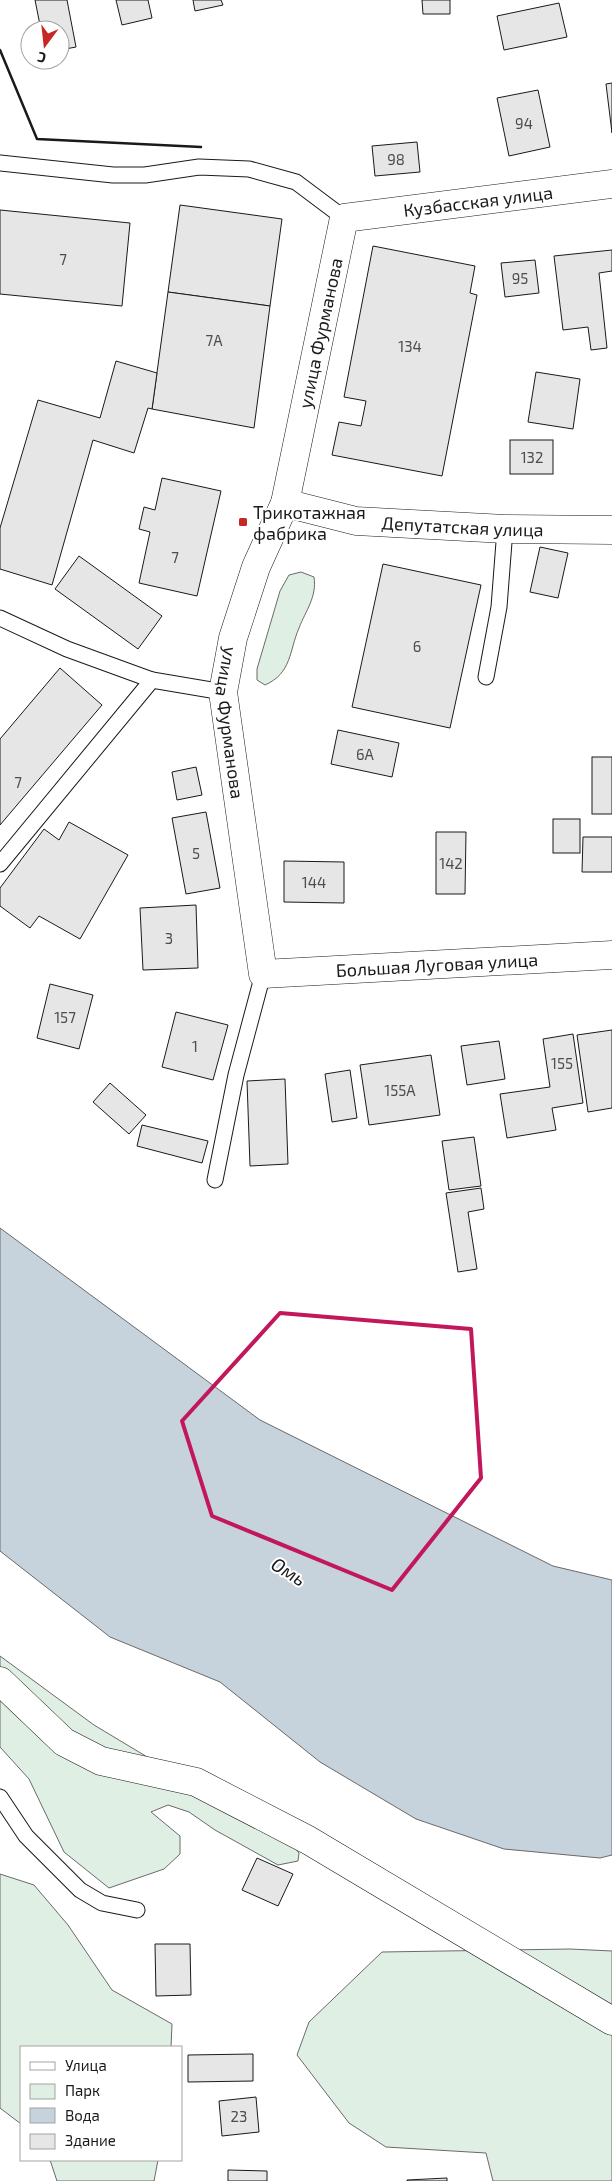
<svg xmlns="http://www.w3.org/2000/svg" width="612" height="2181" font-family="'Exo 2',sans-serif">
<style>
.green{fill:#e0efe3;stroke:#6a6a6a}
.water{fill:#c6d2dc;stroke:#6a6a6a}
.building{fill:#e6e6e6;stroke:#1a1a1a}
.lines{fill:none;stroke-linecap:round;stroke-linejoin:round}
.lane-casing{stroke:#1a1a1a;stroke-width:17}
.street-casing{stroke:#1a1a1a;stroke-width:29}
.secondary-casing{stroke:#1a1a1a;stroke-width:29}
.lane{stroke:#fff;stroke-width:15}
.street{stroke:#fff;stroke-width:28}
.secondary{stroke:#fff;stroke-width:28}
.wall{stroke:#1a1a1a;stroke-width:2.5}
.marked{fill:none;stroke:#c2185b;stroke-width:4;stroke-linejoin:round}
.poi-dot{fill:#c62828;stroke:#fff;stroke-width:2}
.labels{text-anchor:middle;dominant-baseline:central;stroke-width:4;stroke-linejoin:round;paint-order:stroke}
.number-label{font-size:15px;fill:#4d4d4d}
.street-label{font-size:18px;fill:#1a1a1a;stroke:#fff}
.poi-label{font-size:18px;fill:#1a1a1a;stroke:#fff;text-anchor:start}
.water-label{font-size:19px;font-style:italic;fill:#1a1a1a;stroke:#fff}
</style>
<rect width="100%" height="100%" fill="#fff"/>
<g class="green">
<path d="M301 572 314 577C317 597 306 610 299 628 289 651 292 673 265 685L257 680V669L280 591 289 575Z"/>
<polygon points="0,1656 94,1725 292,1844 299,1853 298,1861 278,1865 215,1830 189,1812 168,1805 151,1812 180,1836 180,1854 164,1869 109,1888 64,1852 29,1779 0,1747"/>
<polygon points="0,1874 34,1885 68,1925 112,1990 172,2024 171,2047 21,2047 21,2124 0,2108"/>
<polygon points="570,1949 612,1951 612,2181 493,2181 486,2153 386,2147 349,2123 297,2055 309,2022 382,1952"/>
<polygon points="50,2160 158,2160 154,2181 57,2181"/>
</g>
<polygon class="water" points="0,1228 260,1420 553,1566 612,1580 612,1855 600,1858 504,1849 416,1819 320,1762 220,1682 110,1637 0,1551"/>
<g class="building">
<polygon points="35,0 67,0 76,47 60,50 60,30 41,30"/>
<polygon points="116,0 148,0 152,18 122,25"/>
<polygon points="193,0 221,0 223,5 195,11"/>
<polygon points="422,0 450,0 450,14 423,14"/>
<polygon points="559,3 567,37 504,50 497,16"/>
<polygon points="612,83 612,133 606,84"/>
<polygon points="538,90 550,147 509,156 497,98"/>
<polygon points="417,142 420,172 375,176 372,146"/>
<polygon points="180,205 282,219 270,306 168,292"/>
<polygon points="0,210 130,223 122,306 0,294"/>
<polygon points="373,246 475,266 470,293 477,295 442,476 332,455 339,422 361,426 366,401 344,397"/>
<polygon points="612,250 612,271 599,273 607,348 591,350 588,327 563,330 554,256"/>
<polygon points="535,260 539,293 505,297 501,263"/>
<polygon points="168,292 270,306 254,428 152,409"/>
<polygon points="116,361 157,373 152,409 148,408 134,453 93,440 52,585 0,569 0,528 38,400 100,418"/>
<polygon points="536,372 580,379 573,429 528,422"/>
<rect x="510" y="440" width="43" height="34"/>
<polygon points="162,478 221,491 197,596 139,583 150,532 139,529 144,507 155,510"/>
<polygon points="540,547 568,553 558,598 530,592"/>
<polygon points="79,556 162,616 138,649 55,589"/>
<polygon points="383,564 481,585 450,728 352,707"/>
<polygon points="60,668 102,705 0,825 0,739"/>
<polygon points="338,730 399,743 392,777 331,764"/>
<rect x="592" y="757" width="20" height="57"/>
<polygon points="196,767 202,795 177,800 172,772"/>
<polygon points="206,812 220,888 186,894 172,818"/>
<rect x="553" y="819" width="27" height="34"/>
<polygon points="69,822 128,855 80,939 39,916 30,928 0,906 0,888 44,829 59,840"/>
<polygon points="436,832 466,832 465,894 436,894"/>
<polygon points="583,837 612,837 612,872 582,872"/>
<polygon points="284,861 344,862 344,903 284,902"/>
<polygon points="196,905 198,968 143,970 140,908"/>
<polygon points="50,984 93,995 79,1049 37,1038"/>
<polygon points="176,1012 228,1025 213,1080 162,1067"/>
<polygon points="612,1030 612,1108 588,1112 577,1035"/>
<polygon points="573,1034 583,1103 552,1108 556,1130 507,1138 500,1094 550,1087 543,1039"/>
<polygon points="499,1041 505,1079 467,1085 461,1046"/>
<polygon points="431,1055 440,1115 369,1125 360,1065"/>
<polygon points="350,1070 357,1118 332,1122 325,1074"/>
<polygon points="285,1079 288,1164 250,1166 247,1081"/>
<polygon points="110,1083 146,1115 129,1134 93,1102"/>
<polygon points="142,1125 208,1141 202,1163 137,1146"/>
<polygon points="474,1137 481,1186 449,1190 442,1141"/>
<polygon points="481,1188 484,1209 468,1212 477,1269 458,1272 446,1193"/>
<polygon points="257,1858 293,1874 278,1906 242,1890"/>
<polygon points="155,1944 190,1944 191,1995 156,1996"/>
<polygon points="253,2054 253,2081 188,2082 188,2055"/>
<polygon points="256,2097 259,2132 222,2136 219,2101"/>
<polygon points="228,2170 267,2171 267,2181 228,2181"/>
<polygon points="447,2178 447,2181 407,2181 407,2180"/>
</g>
<g class="lines">
<defs>
<g id="lane">
<polyline points="0,163 113,175 145,175 199,167 249,169 296,182 344,218"/>
<polyline points="0,618 67,649 152,680"/>
<polyline points="486,677 499,607 505,529"/>
<polyline points="0,864 152,680 223,692"/>
<polyline points="215,1180 236,1075 263,974"/>
<polyline points="0,1797 26,1836 80,1890 102,1903 137,1910"/>
</g>
<g id="street">
<path id="s1" d="M612 184 344 218 285 503 256 567 233 638 223 692 263 974 612 955"/>
<polyline points="0,1681 64,1742 101,1761 196,1782 308,1840 612,2021"/>
</g>
<g id="secondary">
<path id="s2" d="M285 503 356 521 505 529 612 530"/>
</g>
</defs>
<use href="#lane" class="lane-casing"/>
<use href="#street" class="street-casing"/>
<use href="#secondary" class="secondary-casing"/>
<use href="#lane" class="lane"/>
<use href="#street" class="street"/>
<use href="#secondary" class="secondary"/>
<polyline class="wall" points="0,50 37,139 201,147"/>
</g>
<path class="marked" d="M280 1313 471 1329 481 1478 392 1590 212 1516 182 1421Z"/>
<rect class="poi-dot" x="238" y="517" width="10" height="10" rx="2.5"/>
<g class="labels">
<g class="number-label">
<text x="524" y="123">94</text>
<text x="396" y="159">98</text>
<text x="63" y="259">7</text>
<text x="520" y="278">95</text>
<text x="214" y="340">7А</text>
<text x="410" y="346">134</text>
<text x="532" y="457">132</text>
<text x="175" y="557">7</text>
<text x="417" y="646">6</text>
<text x="365" y="754">6А</text>
<text x="18" y="782">7</text>
<text x="196" y="853">5</text>
<text x="451" y="863">142</text>
<text x="314" y="882">144</text>
<text x="169" y="938">3</text>
<text x="65" y="1017">157</text>
<text x="195" y="1046">1</text>
<text x="562" y="1063">155</text>
<text x="400" y="1090">155А</text>
<text x="239" y="2116">23</text>
</g>
<g class="street-label">
<text transform="translate(478 201) rotate(-7)">Кузбасская улица</text>
<text transform="translate(320 333) rotate(-78)">улица Фурманова</text>
<text stroke="none"><textPath href="#s2" startOffset="180">Депутатская улица</textPath></text>
<text stroke="none"><textPath href="#s1" startOffset="792">улица Фурманова</textPath></text>
<text stroke="none"><textPath href="#s1" startOffset="1220">Большая Луговая улица</textPath></text>
</g>
<g class="poi-label">
<text x="253" y="512">Трикотажная<tspan x="253" dy="21">фабрика</tspan></text>
</g>
<g class="water-label">
<text transform="translate(289 1571) rotate(32)">Омь</text>
</g>
</g>
<rect x="20" y="2046" width="162" height="115" fill="#ffffff" stroke="#a3a3a3"/>
<rect x="30" y="2062" width="25" height="8" fill="#ffffff" stroke="#a3a3a3"/>
<text x="65" y="2071" font-size="15" fill="#1a1a1a">Улица</text>
<rect x="30" y="2084" width="25" height="15" fill="#e0efe3" stroke="#a3a3a3"/>
<text x="65" y="2096" font-size="15" fill="#1a1a1a">Парк</text>
<rect x="30" y="2108" width="25" height="15" fill="#c6d2dc" stroke="#a3a3a3"/>
<text x="65" y="2121" font-size="15" fill="#1a1a1a">Вода</text>
<rect x="30" y="2134" width="25" height="15" fill="#e6e6e6" stroke="#a3a3a3"/>
<text x="65" y="2146" font-size="15" fill="#1a1a1a">Здание</text>
<g transform="translate(45 45) rotate(195)"><circle r="24" fill="#ffffff" stroke="#a3a3a3"/>
<path d="M0-4L9 19L0 12L-9 19Z" fill="#c62828"/>
<text y="-8" font-size="14" font-weight="bold" text-anchor="middle" fill="#1a1a1a">С</text>
</g>
</svg>
